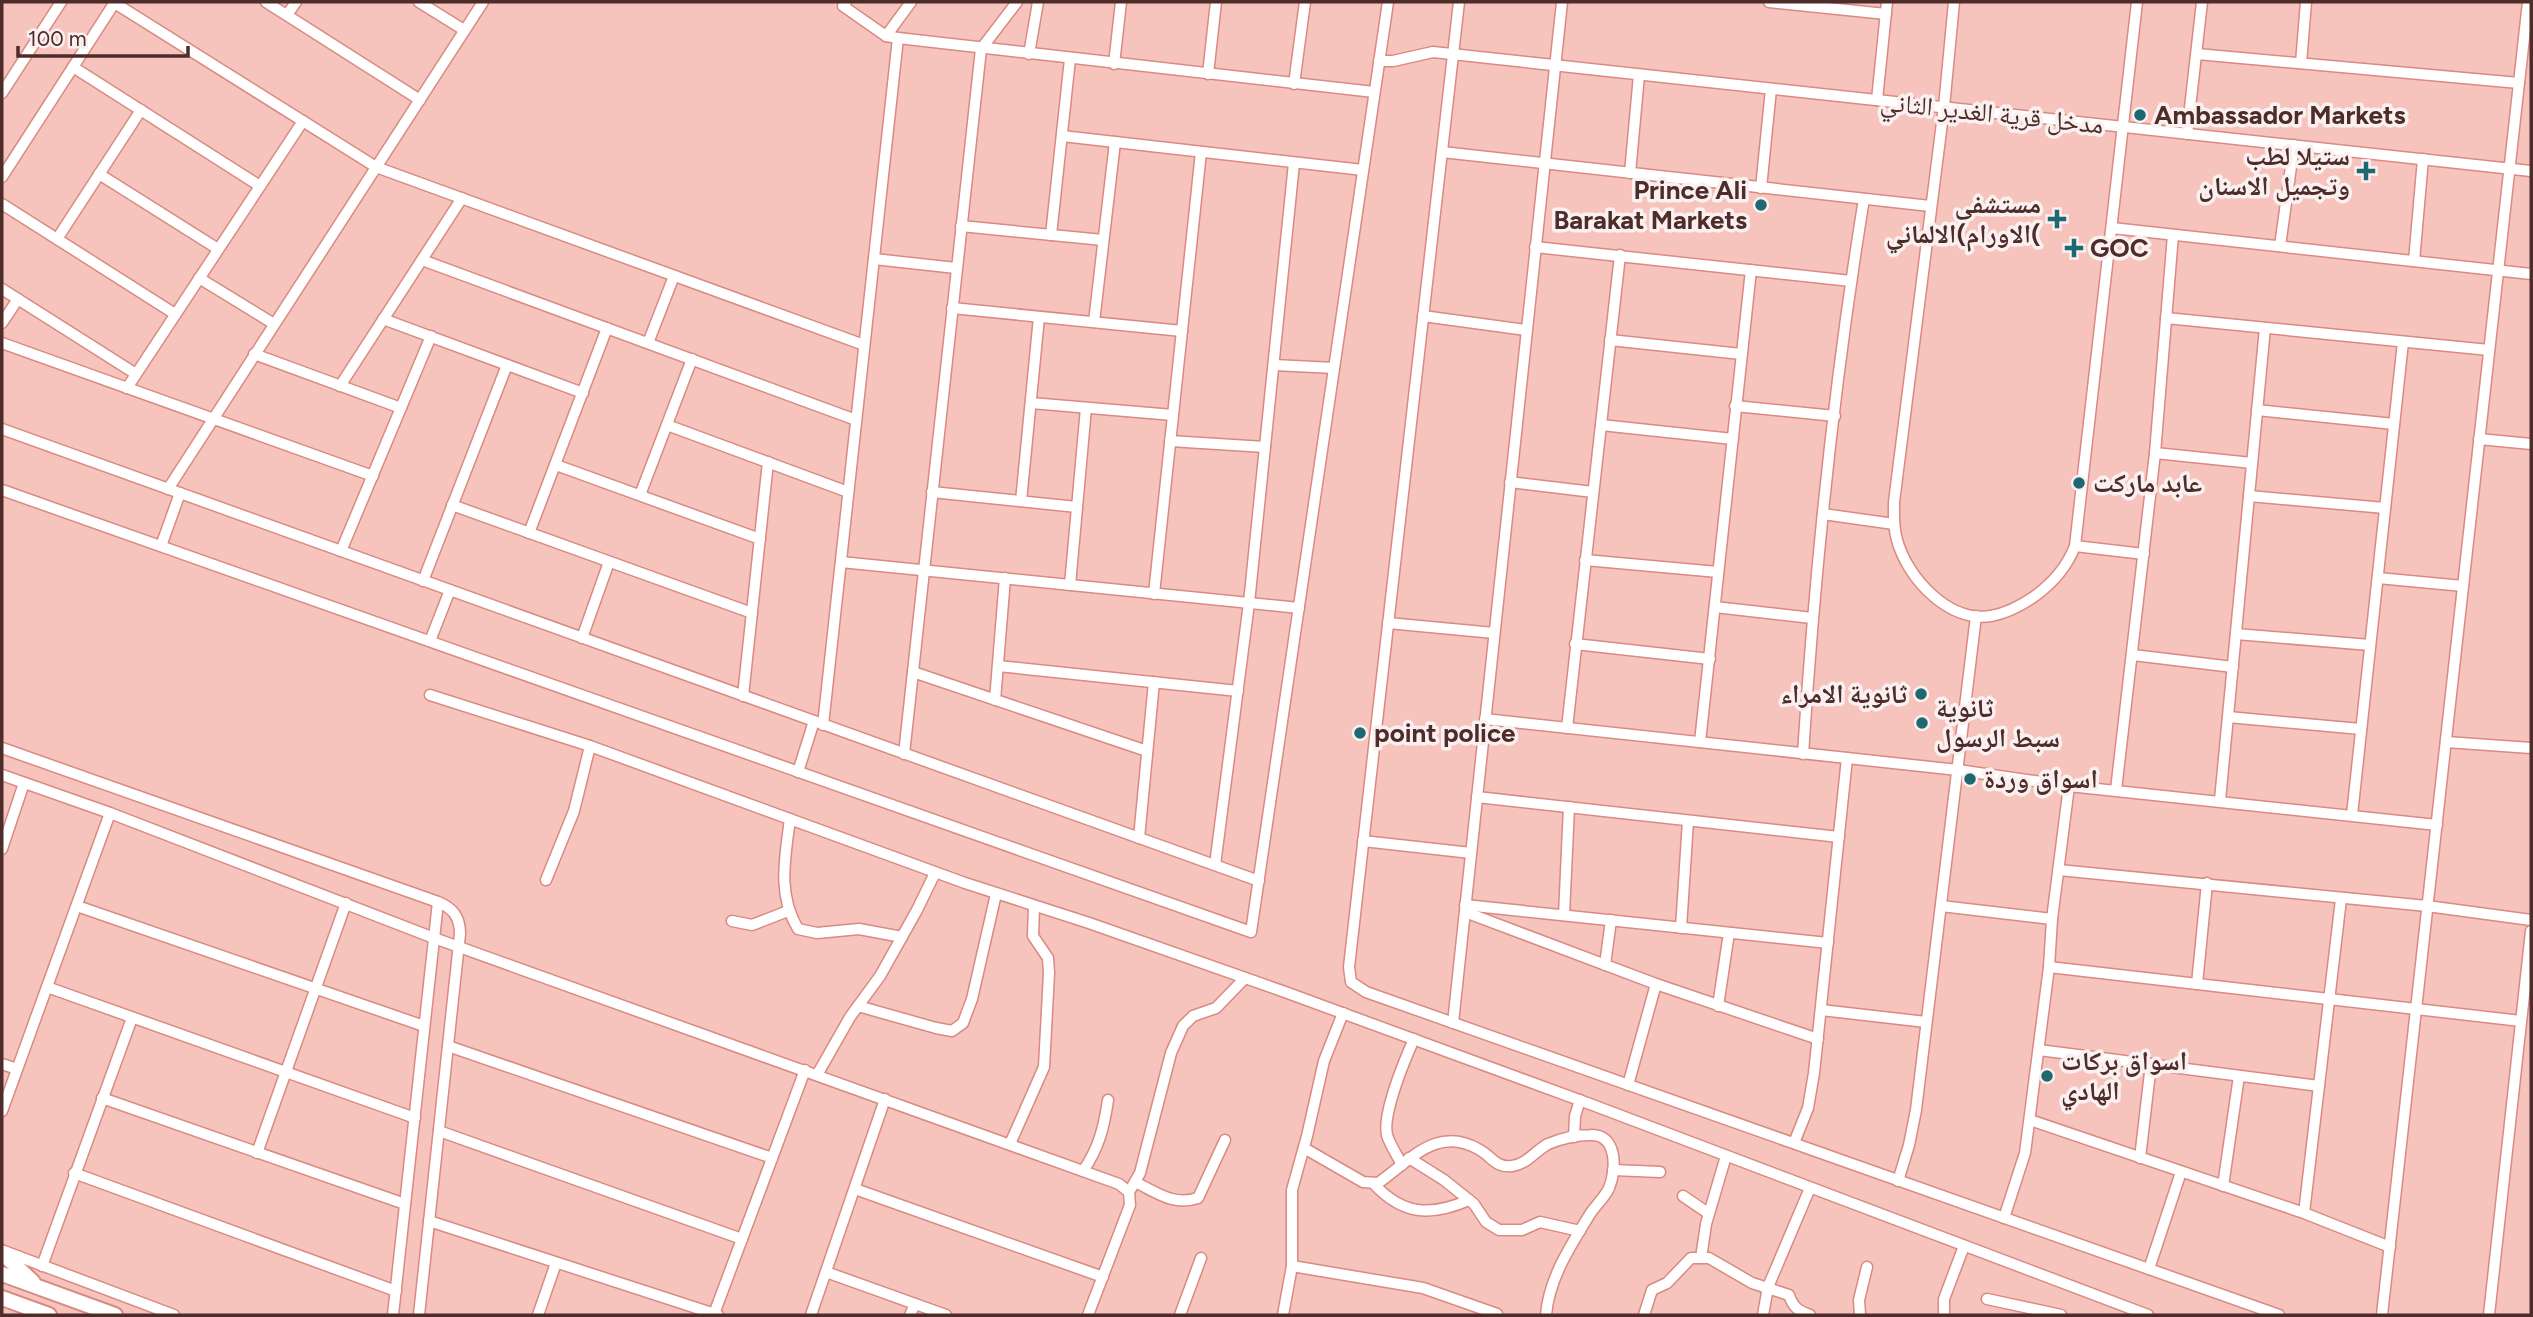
<svg xmlns="http://www.w3.org/2000/svg" width="2533" height="1317" font-family="Figtree,'Noto Naskh Arabic',sans-serif">
<style>
.lines{fill:none;stroke-linecap:round;stroke-linejoin:round}
.minor-casing{stroke:#d98a81;stroke-width:13}
.secondary-casing{stroke:#d98a81;stroke-width:18}
.minor{stroke:#fff;stroke-width:10}
.secondary{stroke:#fff;stroke-width:14}
.poi-dot{fill:#1d6871;stroke:#f9f0ef;stroke-width:2.5}
.labels{text-anchor:middle;dominant-baseline:central;stroke-width:7;stroke-linejoin:round;paint-order:stroke}
.street-label{font-size:26px;fill:#4d2c29;stroke:#f9f0ef}
.poi-label{font-size:26px;font-weight:bold;fill:#4d2c29;stroke:#f9f0ef;text-anchor:start}
</style>
<rect width="100%" height="100%" fill="#f7c4bd"/>
<g class="lines">
<defs>
<g id="minor">
<polyline points="113,2 376,167 864,345"/>
<polyline points="266,2 420,100"/>
<polyline points="419,2 464,30"/>
<polyline points="846,2 843,6 886,36 898,38 1374,92"/>
<polyline points="1459,2 1349,967 1351,982 1366,992 2279,1315"/>
<polyline points="1769,2 1886,14"/>
<path d="M1954 2 1944 107 1894 502C1894 515 1893 527 1897 540 1907 577 1948 623 1991 616 2007 613 2022 605 2035 596 2054 582 2067 567 2075 546L2137 2"/>
<polyline points="287,15 296,2"/>
<polyline points="886,36 911,2"/>
<polyline points="1029,54 1038,2"/>
<polyline points="2197,54 2519,83"/>
<polyline points="1379,61 1393,61 1433,52 2531,171"/>
<polyline points="2301,63 2306,2"/>
<polyline points="1114,64 1121,2"/>
<polyline points="73,67 260,186"/>
<polyline points="1208,74 1216,2"/>
<polyline points="1294,84 1305,2"/>
<polyline points="2,93 61,2"/>
<polyline points="1877,100 1887,2"/>
<polyline points="2187,134 2202,2"/>
<polyline points="1062,136 1363,170"/>
<polyline points="1442,152 1930,206"/>
<polyline points="1630,173 1639,75"/>
<polyline points="99,174 218,249"/>
<polyline points="2,177 115,2"/>
<polyline points="1761,188 1771,89"/>
<polyline points="2,204 175,314"/>
<polyline points="961,226 1103,240"/>
<polyline points="2112,228 2531,274"/>
<polyline points="1051,235 1070,59"/>
<polyline points="57,239 141,110"/>
<polyline points="2280,246 2294,145"/>
<polyline points="1535,247 1851,281"/>
<polyline points="874,259 956,268"/>
<polyline points="422,260 856,420"/>
<polyline points="2414,261 2423,159"/>
<polyline points="199,278 274,324"/>
<polyline points="2,289 136,374"/>
<polyline points="952,308 1182,331"/>
<polyline points="1423,316 1526,330"/>
<polyline points="2166,318 2489,350"/>
<polyline points="383,319 583,393"/>
<polyline points="1094,322 1115,142"/>
<polyline points="2,323 18,299"/>
<polyline points="1610,340 1741,354"/>
<polyline points="2,343 373,476"/>
<polyline points="648,343 674,276"/>
<polyline points="254,354 401,408"/>
<polyline points="1274,365 1334,368"/>
<polyline points="340,386 462,198"/>
<polyline points="127,388 303,121"/>
<polyline points="1031,403 1173,415"/>
<polyline points="1735,406 1835,416"/>
<polyline points="2257,410 2394,424"/>
<polyline points="667,425 848,492"/>
<polyline points="1601,425 1733,439"/>
<polyline points="2,429 1259,881"/>
<polyline points="2479,439 2531,444"/>
<polyline points="1170,441 1265,447"/>
<polyline points="2155,453 2252,463"/>
<polyline points="556,465 760,539"/>
<polyline points="1510,482 1593,492"/>
<polyline points="168,489 483,2"/>
<polyline points="2,490 1251,932 1388,2"/>
<polyline points="932,492 1077,507"/>
<polyline points="640,495 692,359"/>
<polyline points="2249,496 2385,508"/>
<polyline points="1021,501 1039,317"/>
<polyline points="452,505 752,613"/>
<polyline points="1823,514 1894,524"/>
<polyline points="529,533 607,328"/>
<polyline points="161,546 180,493"/>
<polyline points="2075,546 2144,554"/>
<polyline points="341,551 431,336"/>
<polyline points="1585,560 1718,572"/>
<polyline points="841,562 1299,608"/>
<polyline points="2378,578 2463,586"/>
<polyline points="423,581 507,365"/>
<polyline points="1070,585 1086,408"/>
<polyline points="1154,594 1201,152"/>
<polyline points="1715,607 1812,618"/>
<polyline points="1388,623 1494,633"/>
<polyline points="2236,634 2370,645"/>
<polyline points="582,638 609,562"/>
<polyline points="430,641 450,590"/>
<polyline points="1575,644 1710,659"/>
<polyline points="2133,655 2233,667"/>
<polyline points="998,666 1238,691"/>
<polyline points="913,672 1147,751"/>
<polyline points="430,695 590,746 965,883 1089,923 1285,992 1590,1104 2148,1315"/>
<polyline points="743,696 768,462"/>
<polyline points="995,700 1005,578"/>
<polyline points="2228,717 2361,729"/>
<polyline points="1485,719 1958,770 2069,786 2437,825"/>
<polyline points="823,725 898,38"/>
<polyline points="1567,728 1620,255"/>
<polyline points="1700,742 1751,270"/>
<polyline points="2446,742 2531,748"/>
<path d="M2 748 438 902C453 908 460 917 460 934L419 1315"/>
<polyline points="904,754 981,49 1017,2"/>
<path d="M1803 754C1815 568 1834 382 1864 199"/>
<polyline points="798,772 814,721"/>
<polyline points="2,775 110,813 434,938 1119,1184 1129,1192 1130,1205 1088,1315"/>
<polyline points="2116,790 2155,453 2173,235"/>
<polyline points="1477,797 1839,837"/>
<polyline points="2220,800 2265,328"/>
<polyline points="2352,815 2403,342"/>
<path d="M790 819C785 858 777 894 798 929L817 933 859 929 902 937"/>
<polyline points="1139,838 1154,682"/>
<polyline points="1363,841 1471,853"/>
<polyline points="2,849 24,783"/>
<polyline points="1215,865 1249,603 1294,163"/>
<polyline points="2059,870 2427,906 2531,920"/>
<polyline points="546,880 574,811 590,746"/>
<polyline points="1465,905 1828,943"/>
<polyline points="77,906 424,1026"/>
<polyline points="1941,906 2052,919"/>
<polyline points="1465,912 1656,984 1818,1039"/>
<polyline points="1564,915 1569,807"/>
<polyline points="732,921 752,925 788,911"/>
<polyline points="1681,928 1688,821"/>
<polyline points="1605,965 1611,920"/>
<polyline points="2049,967 2521,1021"/>
<polyline points="2197,984 2207,883"/>
<polyline points="47,987 415,1118"/>
<polyline points="858,1006 936,1028 952,1031 963,1023 972,999 996,894"/>
<polyline points="1718,1006 1729,933"/>
<polyline points="1821,1010 1926,1022"/>
<polyline points="1453,1023 1562,2"/>
<polyline points="448,1046 772,1158"/>
<polyline points="2039,1050 2319,1086"/>
<polyline points="2,1064 17,1069"/>
<polyline points="817,1075 850,1017 880,976 917,910 935,873"/>
<polyline points="1628,1085 1656,984"/>
<polyline points="102,1098 405,1204"/>
<polyline points="2,1111 110,813"/>
<polyline points="2030,1120 2304,1213 2390,1247"/>
<polyline points="439,1131 742,1239"/>
<polyline points="1574,1137 1575,1116 1580,1100"/>
<polyline points="1794,1143 1808,1108 1814,1073 1847,758"/>
<polyline points="1010,1144 1044,1067 1049,973 1048,958 1033,936 1034,906"/>
<path d="M1304 1148 1363 1182 1378 1183C1410 1161 1437 1124 1480 1150 1492 1157 1496 1168 1512 1166 1527 1164 1535 1151 1548 1144 1560 1139 1577 1135 1590 1135 1617 1133 1617 1169 1609 1188 1605 1197 1596 1205 1590 1214 1571 1245 1549 1278 1546 1315"/>
<polyline points="257,1153 346,903"/>
<polyline points="1409,1158 1444,1180 1474,1204 1486,1222 1499,1230 1522,1230 1540,1222 1580,1231"/>
<polyline points="2140,1158 2151,1064"/>
<path d="M1402 1165C1397 1155 1390 1145 1387 1135 1382 1114 1405 1059 1414 1039"/>
<polyline points="1613,1170 1660,1172"/>
<path d="M1083 1171C1099 1148 1104 1127 1108 1100"/>
<polyline points="74,1173 396,1291"/>
<polyline points="1898,1181 1909,1145 1916,1110 1976,616"/>
<path d="M1135 1182C1158 1193 1173 1206 1198 1198L1225 1140"/>
<path d="M1373 1183C1402 1215 1430 1217 1469 1200"/>
<polyline points="2223,1186 2239,1076"/>
<polyline points="855,1189 1103,1277"/>
<polyline points="1129,1192 1140,1173 1171,1053 1183,1026 1193,1016 1216,1008 1245,978"/>
<polyline points="1683,1196 1708,1213"/>
<polyline points="2304,1213 2341,899"/>
<polyline points="2004,1218 2025,1153 2049,967 2052,919 2069,786"/>
<polyline points="429,1221 718,1315"/>
<polyline points="4,1251 174,1315"/>
<polyline points="1701,1258 1706,1224 1726,1156"/>
<polyline points="42,1266 132,1018"/>
<polyline points="1292,1266 1423,1288 1497,1314"/>
<polyline points="2149,1269 2181,1172"/>
<polyline points="826,1272 946,1315"/>
<polyline points="1987,1299 2061,1315"/>
<polyline points="714,1314 805,1070"/>
<polyline points="393,1315 438,902"/>
<polyline points="538,1315 556,1263"/>
<polyline points="811,1315 885,1099"/>
<polyline points="910,1315 915,1304"/>
<polyline points="1180,1315 1201,1258"/>
<polyline points="1283,1315 1292,1266 1292,1190 1307,1136 1324,1061 1343,1013"/>
<path d="M1644 1315 1652 1290 1667 1283 1691 1258H1709L1752 1283 1789 1295C1793 1307 1798 1311 1810 1315"/>
<polyline points="1763,1315 1768,1287 1810,1188"/>
<polyline points="1860,1315 1859,1300 1867,1267"/>
<polyline points="1944,1315 1944,1299 1964,1246"/>
<polyline points="2382,1315 2528,2"/>
<polyline points="2489,1315 2531,931"/>
</g>
<g id="secondary">
<polyline points="2,1253 33,1282"/>
<polyline points="2,1274 115,1315"/>
<polyline points="2,1298 49,1315"/>
</g>
</defs>
<use href="#minor" class="minor-casing"/>
<use href="#secondary" class="secondary-casing"/>
<use href="#minor" class="minor"/>
<use href="#secondary" class="secondary"/>
</g>
<g class="poi-dot">
<circle cx="2140" cy="115" r="7"/>
<path d="M2362.5 160.5h7v7h7v7h-7v7h-7v-7h-7v-7h7z"/>
<circle cx="1761" cy="205" r="7"/>
<path d="M2053.5 208.5h7v7h7v7h-7v7h-7v-7h-7v-7h7z"/>
<path d="M2070.5 237.5h7v7h7v7h-7v7h-7v-7h-7v-7h7z"/>
<circle cx="2079" cy="483" r="7"/>
<circle cx="1921" cy="694" r="7"/>
<circle cx="1922" cy="723" r="7"/>
<circle cx="1360" cy="733" r="7"/>
<circle cx="1970" cy="779" r="7"/>
<circle cx="2047" cy="1076" r="7"/>
</g>
<g class="labels">
<g class="street-label">
<text transform="translate(1992 113) rotate(6)">مدخل قرية الغدير الثاني</text>
</g>
<g class="poi-label">
<text x="2154" y="115">Ambassador Markets</text>
<text x="2350" y="156" text-anchor="end">ستيلا لطب<tspan x="2350" dy="30">وتجميل الاسنان</tspan></text>
<text x="1747" y="190" text-anchor="end">Prince Ali<tspan x="1747" dy="30">Barakat Markets</tspan></text>
<text x="2041" y="204" text-anchor="end">مستشفى<tspan x="2041" dy="30">الاورام)الالماني(</tspan></text>
<text x="2090" y="248">GOC</text>
<text x="2093" y="483">عابد ماركت</text>
<text x="1907" y="694" text-anchor="end">ثانوية الامراء</text>
<text x="1936" y="708">ثانوية<tspan x="1936" dy="30">سبط الرسول</tspan></text>
<text x="1374" y="733">point police</text>
<text x="1984" y="779">اسواق وردة</text>
<text x="2061" y="1061">اسواق بركات<tspan x="2061" dy="30">الهادي</tspan></text>
</g>
</g>
<rect width="2533" height="1317" fill="none" stroke="#4d2c29" stroke-width="7"/>
<path d="M18 46v10h170v-10" fill="none" stroke="#4d2c29" stroke-width="3.5"/>
<text x="28" y="46" font-size="21" fill="#4d2c29" stroke="#f9f0ef" stroke-width="5" paint-order="stroke">100 m</text>
</svg>
